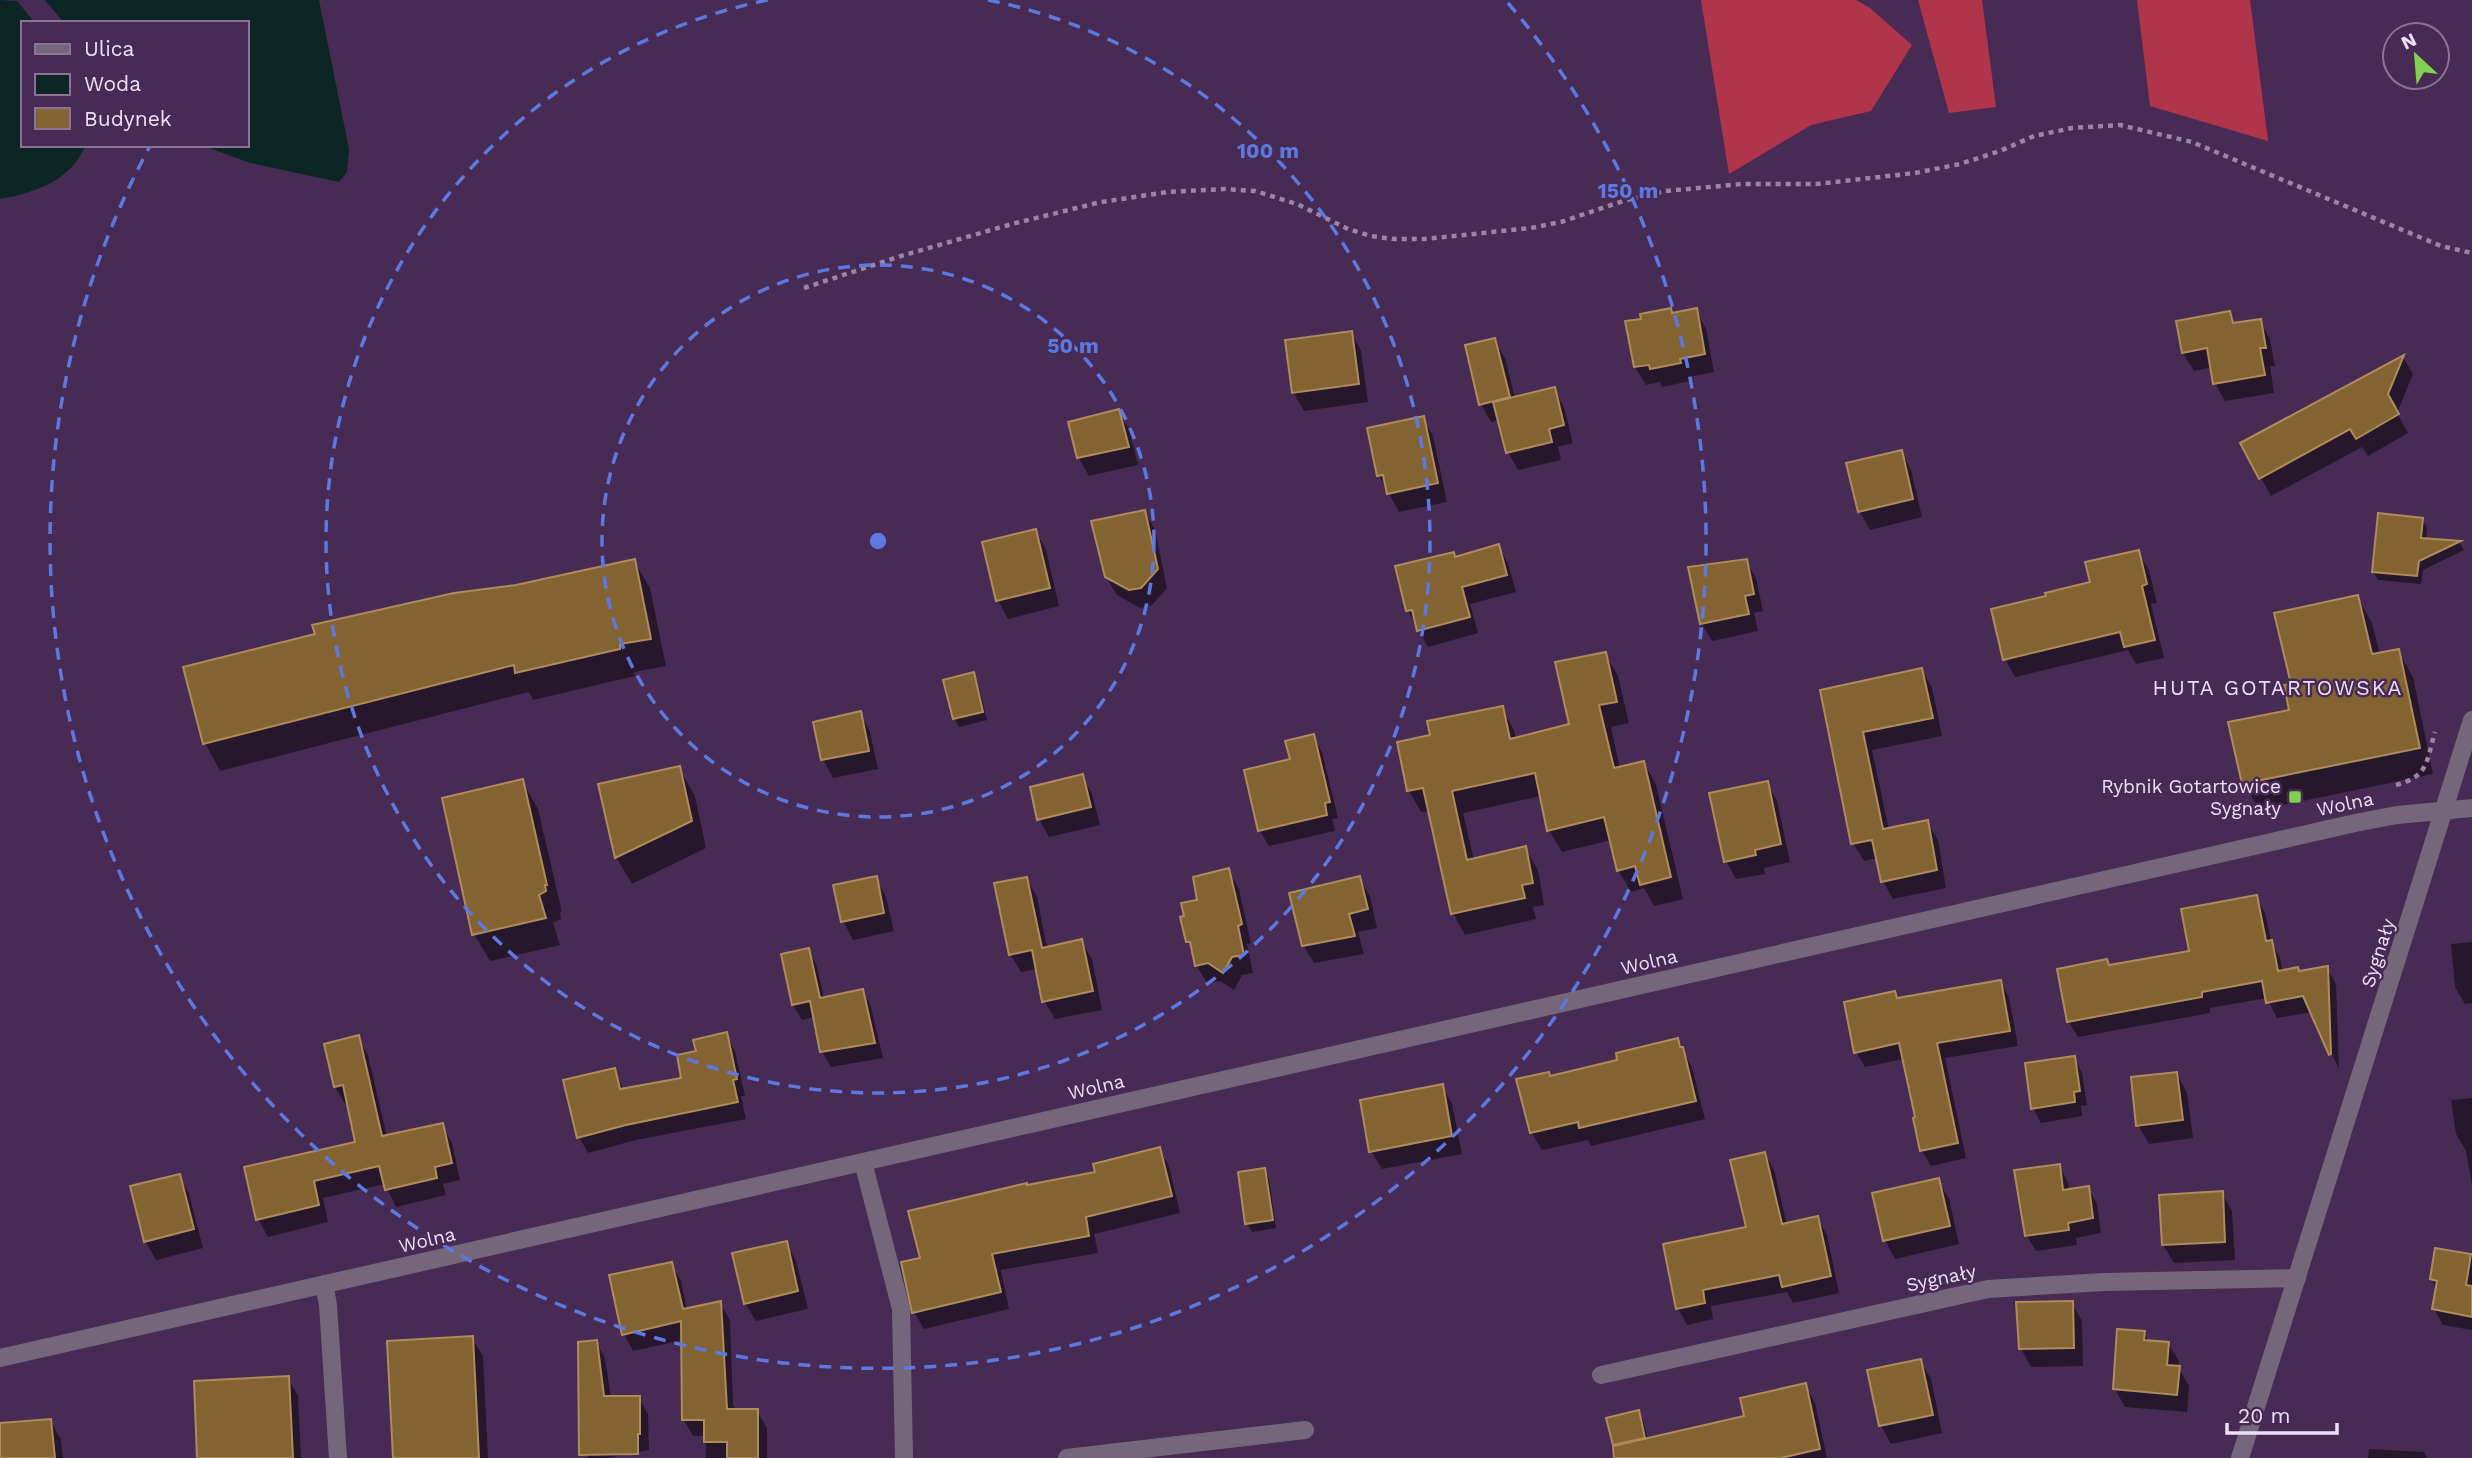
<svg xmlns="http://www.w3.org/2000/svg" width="2472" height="1458" font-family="'Work Sans',sans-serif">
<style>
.forest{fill:#b1354a}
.water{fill:#0c2626}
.shadow{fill:#0007}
.building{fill:#846333;stroke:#ae8b5b;stroke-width:2}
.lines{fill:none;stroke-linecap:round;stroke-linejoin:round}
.path{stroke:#9b84a5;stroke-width:4.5;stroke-dasharray:5 5;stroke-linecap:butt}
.minor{stroke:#75677b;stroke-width:18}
.ring{fill:none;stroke:#5c79e1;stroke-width:3.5;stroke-dasharray:12 9}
.poi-dot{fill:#81d050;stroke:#482b54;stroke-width:2.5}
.labels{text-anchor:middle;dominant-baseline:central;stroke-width:5;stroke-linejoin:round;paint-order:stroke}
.poi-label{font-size:19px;fill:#efdef7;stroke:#482b54;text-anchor:end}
.street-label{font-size:19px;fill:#efdef7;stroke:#482b54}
.neighbourhood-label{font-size:21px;letter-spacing:2px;fill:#efdef7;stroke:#482b54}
.centre{fill:#5c79e1;stroke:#482b54;stroke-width:3.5}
.ring-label{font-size:21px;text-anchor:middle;font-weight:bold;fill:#5c79e1;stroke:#482b54;stroke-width:5;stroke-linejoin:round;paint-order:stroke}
</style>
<rect width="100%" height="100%" fill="#482b54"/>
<g class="forest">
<polygon points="1701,0 1856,0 1870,8 1912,45 1871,111 1811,125 1729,174"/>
<polygon points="1918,0 1982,0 1996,107 1949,113"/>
<polygon points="2137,0 2250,0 2268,141 2150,106"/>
</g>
<g class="water">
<path d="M0 0 17 1 35 23H23V145H86C70 181 37 192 0 199Z"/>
<polygon points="45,0 319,0 349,149 347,172 339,182 250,163 201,145 247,145 247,23 64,23"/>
</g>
<g class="shadow">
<polygon points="1696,310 1706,329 1714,372 1689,377 1690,381 1662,387 1660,382 1646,385 1635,367 1672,314"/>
<polygon points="2229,313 2235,324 2260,321 2270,339 2275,366 2270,366 2274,393 2225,401 2215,383 2212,367 2194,371 2183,353"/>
<polygon points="1351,332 1361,351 1368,402 1304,411 1294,393"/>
<polygon points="1494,340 1505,358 1515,398 1554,389 1564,407 1573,443 1558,447 1561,460 1518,470 1508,452 1500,420 1491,422 1481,404"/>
<polygon points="2403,357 2413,374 2397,413 2408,433 2368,456 2362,447 2271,496 2242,444"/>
<polygon points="1118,411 1129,430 1138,465 1089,476 1079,458 1070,423"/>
<polygon points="1423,418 1433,436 1447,502 1399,512 1379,475"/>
<polygon points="1901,452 1911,470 1922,517 1870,530 1859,511"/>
<polygon points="1145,512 1155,530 1167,588 1151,606 1140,608 1117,595 1106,577"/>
<polygon points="2422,519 2427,528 2426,540 2460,543 2464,550 2423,570 2421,584 2378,580 2373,571"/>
<polygon points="1036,531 1046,550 1059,606 1008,619 998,600"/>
<polygon points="1498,546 1508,563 1516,592 1470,604 1478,633 1428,647 1408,611 1397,568 1455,559"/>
<polygon points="2138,552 2149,570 2157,603 2151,604 2164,658 2136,664 2128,650 2015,677 2005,659 2048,597 2092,583"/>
<polygon points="634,561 650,588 666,666 634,672 635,676 533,700 529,692 220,771 205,743 517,587"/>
<polygon points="1746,561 1756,578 1763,611 1754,613 1758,631 1712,641 1702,624"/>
<polygon points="2357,597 2372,623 2380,654 2398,651 2413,677 2433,774 2259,810 2244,783 2291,711 2293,685"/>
<polygon points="1605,654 1618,676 1629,723 1611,727 1620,769 1644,763 1656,785 1683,899 1654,906 1644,888 1631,892 1618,870 1611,840 1562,852 1549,830 1541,796 1463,813 1474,860 1525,848 1538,870 1544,905 1533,907 1536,919 1465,935 1453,913 1430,811 1421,812 1409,791 1432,736 1502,708 1514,730 1516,739 1571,725"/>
<polygon points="1922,670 1932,688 1942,736 1872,750 1889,830 1927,822 1938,840 1946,888 1893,899 1883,881 1878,858 1864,861 1853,843 1822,691"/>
<polygon points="973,674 978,683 987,720 959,727 954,718"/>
<polygon points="860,713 870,732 878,769 833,778 823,759"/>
<polygon points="1313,736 1322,752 1338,818 1332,819 1335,831 1269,846 1260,831 1246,771 1292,760"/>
<polygon points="679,768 695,796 706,848 632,884 616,857 600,785"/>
<polygon points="1082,776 1092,794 1100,825 1049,837 1039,819"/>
<polygon points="522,781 538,809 562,912 560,912 561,919 553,923 560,945 490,961 474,934"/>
<polygon points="1767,783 1777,801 1790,862 1764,868 1765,874 1736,879 1726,861"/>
<polygon points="1228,870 1239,889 1251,943 1247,944 1253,973 1242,975 1234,990 1220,981 1207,983 1196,965 1194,952 1188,941 1186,917"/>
<polygon points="876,878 886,897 894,931 853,940 843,921"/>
<polygon points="1359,878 1370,896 1377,928 1358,932 1364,954 1314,963 1303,945"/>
<polygon points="1027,879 1037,897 1047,948 1081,941 1092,959 1102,1010 1055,1019 1044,1001 1037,969 1021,972 1010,954"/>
<polygon points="2256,897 2265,913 2271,941 2280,958 2283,972 2299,972 2327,968 2336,984 2339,1069 2312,1012 2277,1018 2267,998 2210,1008 2210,1013 2078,1037 2068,1021 2110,967 2191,952"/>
<polygon points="2472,942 2472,1003 2465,1004 2455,987 2451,944"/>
<polygon points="808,950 817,966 824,999 863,991 871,1007 883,1058 831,1067 822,1051 815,1017 802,1020 793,1005"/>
<polygon points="2000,982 2009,997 2018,1046 1945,1058 1966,1158 1931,1166 1922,1151 1915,1119 1917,1118 1904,1059 1865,1067 1856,1052 1894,993 1898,1000"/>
<polygon points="726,1034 735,1051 745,1096 741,1096 746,1119 636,1140 588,1153 579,1137 614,1070 624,1090 683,1079 698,1052"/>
<polygon points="358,1037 368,1055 387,1137 442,1125 452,1143 460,1180 443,1184 446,1195 396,1207 385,1184 323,1198 328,1222 268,1237 258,1219 357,1143 348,1103 345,1104 335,1087 326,1045"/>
<polygon points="1677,1040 1692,1067 1705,1119 1591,1146 1588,1140 1542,1150 1531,1132 1550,1077 1620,1061"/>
<polygon points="2074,1058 2082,1073 2087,1105 2081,1106 2082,1116 2041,1123 2033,1108"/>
<polygon points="2177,1074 2187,1093 2193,1138 2149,1144 2138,1125"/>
<polygon points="1442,1086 1452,1104 1462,1154 1382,1169 1371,1151"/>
<polygon points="2472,1098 2472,1185 2466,1151 2456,1134 2451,1100"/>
<polygon points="1159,1149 1169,1166 1180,1213 1094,1234 1098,1253 1001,1270 1009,1309 924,1329 914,1312 922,1260 1027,1187 1097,1174"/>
<polygon points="1765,1154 1774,1170 1787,1225 1817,1218 1827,1235 1839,1293 1793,1303 1787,1292 1711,1306 1713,1319 1687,1325 1678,1308 1748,1228"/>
<polygon points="2059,1166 2068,1182 2069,1191 2088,1188 2097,1204 2101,1233 2076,1238 2077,1245 2036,1251 2027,1236"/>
<polygon points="1265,1170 1269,1179 1276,1228 1252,1232 1247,1223"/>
<polygon points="179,1176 189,1194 203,1248 156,1260 145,1241"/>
<polygon points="1938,1180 1949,1199 1959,1244 1895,1259 1885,1240"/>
<polygon points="2222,1193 2232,1211 2235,1260 2174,1263 2163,1245"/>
<polygon points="786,1243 796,1261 808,1309 756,1321 745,1303"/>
<polygon points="2436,1250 2472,1256 2472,1330 2443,1325 2434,1309 2438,1290 2431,1279"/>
<polygon points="671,1264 681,1281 687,1310 720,1303 730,1320 733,1405 737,1411 757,1411 767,1428 767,1458 706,1458 706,1436 693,1436 683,1419 683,1340 633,1351 624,1334"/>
<polygon points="2072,1303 2082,1321 2083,1366 2031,1367 2021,1349"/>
<polygon points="2144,1333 2149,1342 2168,1343 2179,1361 2178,1367 2189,1386 2187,1412 2125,1407 2115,1389"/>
<polygon points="472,1338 483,1356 488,1458 395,1458"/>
<polygon points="596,1342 605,1358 611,1398 639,1398 648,1414 649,1450 608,1458 588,1458 581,1446"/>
<polygon points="1920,1361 1931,1379 1942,1433 1891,1444 1881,1426"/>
<polygon points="288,1378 298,1396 301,1458 199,1458"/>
<polygon points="1805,1385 1815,1403 1827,1458 1640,1458 1619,1453 1615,1445 1609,1419 1638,1412 1643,1420 1648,1440 1746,1417"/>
<polygon points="50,1421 61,1439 63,1458 0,1458 0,1425"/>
<polygon points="2369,1449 2424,1452 2427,1458 2368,1458"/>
</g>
<g class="building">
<polygon points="1671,308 1672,313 1697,308 1705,354 1680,359 1681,363 1650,369 1649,365 1634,367 1625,321 1641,319 1640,314"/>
<polygon points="2230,311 2233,323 2261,319 2266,348 2260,348 2265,375 2213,384 2207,348 2182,353 2176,321"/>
<polygon points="1352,331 1359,384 1292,393 1285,340"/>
<polygon points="1495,338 1510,397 1479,405 1465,345"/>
<polygon points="2404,355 2388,394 2399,414 2356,439 2350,429 2259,479 2240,443"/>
<polygon points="1555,387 1564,425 1549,429 1552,442 1506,453 1493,402"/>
<polygon points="1119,409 1129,447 1077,458 1068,422"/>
<polygon points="1424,416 1438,483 1387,494 1383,475 1377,476 1367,428"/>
<polygon points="1902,450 1913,499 1858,512 1846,463"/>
<polygon points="1145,510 1158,569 1141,588 1129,590 1105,577 1091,521"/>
<polygon points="2378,513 2423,518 2421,538 2461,541 2419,561 2417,576 2372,572"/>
<polygon points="1036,529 1050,588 996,601 982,542"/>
<polygon points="1499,544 1507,575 1462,587 1470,617 1417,631 1412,610 1406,611 1395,566 1454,552 1455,557"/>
<polygon points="2139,550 2147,584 2142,586 2155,640 2124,647 2120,632 2003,660 1991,609 2046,596 2045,593 2090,582 2085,562"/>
<polygon points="635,559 651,639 620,644 620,649 515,673 514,665 203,744 183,667 315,634 312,625 454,593 516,585"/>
<polygon points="1747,559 1754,594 1745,596 1749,614 1700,624 1688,567"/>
<polygon points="2358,595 2372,654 2399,649 2420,748 2242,784 2228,722 2289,710 2284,685 2291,684 2274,613"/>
<polygon points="1606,652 1617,702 1599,705 1614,768 1644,761 1671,877 1640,885 1635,866 1617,871 1604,817 1547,831 1535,773 1452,791 1467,860 1526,846 1533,883 1522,885 1525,898 1451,914 1423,788 1407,791 1397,742 1430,735 1427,721 1503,706 1510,739 1569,724 1555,662"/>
<polygon points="1922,668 1933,718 1863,732 1883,829 1928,820 1937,870 1881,882 1872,840 1851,844 1820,690"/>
<polygon points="974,672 983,712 953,719 943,680"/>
<polygon points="861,711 869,751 821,760 813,722"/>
<polygon points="1314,734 1330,802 1325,803 1327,815 1258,831 1244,770 1290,759 1285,741"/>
<polygon points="680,766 692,821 615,858 598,784"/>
<polygon points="1083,774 1091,807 1037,820 1030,787"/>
<polygon points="523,779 547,885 545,885 546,891 539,895 546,918 472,935 442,798"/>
<polygon points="1768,781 1781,844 1755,850 1756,855 1724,862 1709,793"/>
<polygon points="1229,868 1242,924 1238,926 1244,955 1232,957 1223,973 1208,963 1195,966 1190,942 1186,942 1180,917 1184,916 1181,903 1197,900 1193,877"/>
<polygon points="877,876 884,913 841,922 833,885"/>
<polygon points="1360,876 1368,909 1349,914 1355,936 1302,946 1289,893"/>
<polygon points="1027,877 1042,948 1082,939 1093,991 1042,1002 1032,950 1009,955 994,883"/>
<polygon points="2257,895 2266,941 2272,940 2278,971 2298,967 2299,971 2328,966 2331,1054 2329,1055 2303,996 2266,1003 2262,981 2202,992 2202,997 2067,1022 2057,969 2107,959 2109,965 2189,951 2181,909"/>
<polygon points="809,948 820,998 863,989 875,1043 820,1052 810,1001 792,1005 781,954"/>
<polygon points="2001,980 2010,1031 1937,1043 1958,1143 1920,1151 1913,1118 1915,1117 1899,1043 1854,1053 1844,1002 1895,991 1897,998"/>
<polygon points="727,1032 737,1079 733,1080 738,1102 626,1125 577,1138 563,1080 615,1068 620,1089 681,1078 677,1055 696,1051 693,1040"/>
<polygon points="359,1035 382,1136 443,1123 452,1163 435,1167 437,1178 385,1190 379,1166 314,1181 319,1205 256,1220 244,1167 355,1142 343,1085 334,1087 324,1044"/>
<polygon points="1678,1038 1680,1047 1683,1047 1696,1101 1579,1128 1578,1122 1530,1133 1516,1079 1549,1072 1550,1076 1617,1060 1616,1053"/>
<polygon points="2075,1056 2080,1091 2074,1092 2075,1102 2031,1109 2025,1063"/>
<polygon points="2177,1072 2183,1120 2136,1126 2131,1077"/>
<polygon points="1443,1084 1452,1136 1369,1152 1360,1100"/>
<polygon points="1160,1147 1172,1196 1086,1217 1089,1236 992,1254 1001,1292 912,1313 901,1262 920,1258 908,1211 1027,1183 1027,1185 1095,1172 1093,1164"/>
<polygon points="1765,1152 1782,1224 1818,1216 1831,1276 1782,1287 1779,1275 1703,1290 1705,1303 1676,1309 1663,1244 1746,1227 1730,1160"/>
<polygon points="2060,1164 2063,1190 2089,1186 2093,1218 2068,1223 2069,1230 2025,1236 2014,1170"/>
<polygon points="1265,1168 1273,1220 1245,1224 1238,1172"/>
<polygon points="180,1174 194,1229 144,1242 130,1186"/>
<polygon points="1939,1178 1950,1226 1883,1241 1872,1193"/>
<polygon points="2223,1191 2225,1242 2162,1245 2159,1195"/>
<polygon points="787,1241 798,1291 744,1304 732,1253"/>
<polygon points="2435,1248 2471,1254 2466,1285 2472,1286 2472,1317 2432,1309 2437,1281 2430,1279"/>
<polygon points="672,1262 683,1309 721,1301 727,1409 758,1409 758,1458 727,1458 727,1442 704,1442 704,1420 682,1420 681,1321 622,1335 609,1275"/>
<polygon points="2073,1301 2074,1348 2019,1349 2016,1302"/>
<polygon points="2117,1329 2145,1331 2144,1340 2169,1342 2167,1365 2180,1366 2177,1395 2113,1389"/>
<polygon points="473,1336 479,1458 393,1458 387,1341"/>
<polygon points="597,1340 604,1396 640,1396 640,1434 638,1434 638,1454 579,1455 578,1342"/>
<polygon points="1921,1359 1933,1415 1879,1426 1867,1370"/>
<polygon points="289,1376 293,1458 197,1458 194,1381"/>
<polygon points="1806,1383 1820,1449 1781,1458 1614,1458 1613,1446 1744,1416 1740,1398"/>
<polygon points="1639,1410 1645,1438 1613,1445 1606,1418"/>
<polygon points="51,1419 55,1458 0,1458 0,1423"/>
</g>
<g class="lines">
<g class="path">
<polyline points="804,288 901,256 1012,224 1101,202 1167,192 1224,189 1255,191 1297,204 1348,229 1371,236 1393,239 1425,239 1531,228 1561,222 1626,200 1666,191 1742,184 1817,184 1915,173 1960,164 2000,151 2034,136 2072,128 2120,125 2192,142 2441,246 2472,253"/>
<path d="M2396 785C2429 776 2426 762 2435 732"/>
</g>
<g class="minor">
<polyline points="863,1162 901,1309 904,1458"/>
<polyline points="324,1284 328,1305 338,1458"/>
<polyline points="0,1358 2355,823 2397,815 2472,808"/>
<polyline points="1601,1375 1988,1289 2104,1282 2297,1278"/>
<polyline points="1067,1458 1305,1430"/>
<polyline points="2240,1458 2472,720"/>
</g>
</g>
<g class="ring">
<circle cx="878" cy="541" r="276"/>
<path d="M988 0A552 552 0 1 1 768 0"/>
<path d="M1508 3A828 828 0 1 1 150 146"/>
</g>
<rect class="poi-dot" x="2288" y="790" width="14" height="14" rx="3.5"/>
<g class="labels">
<g class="poi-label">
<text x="2281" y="786">Rybnik Gotartowice<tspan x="2281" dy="22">Sygnały</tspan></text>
</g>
<g class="street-label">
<text transform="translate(2345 804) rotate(-12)">Wolna</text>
<text transform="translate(2378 953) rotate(-72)">Sygnały</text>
<text transform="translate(1649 962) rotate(-13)">Wolna</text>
<text transform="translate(1096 1087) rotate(-13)">Wolna</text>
<text transform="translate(427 1240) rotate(-13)">Wolna</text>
<text transform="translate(1941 1278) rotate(-12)">Sygnały</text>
</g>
<g class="neighbourhood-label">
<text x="2278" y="687">HUTA GOTARTOWSKA</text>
</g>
</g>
<circle cx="878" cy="541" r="10" class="centre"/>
<g class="ring-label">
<text x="1268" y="158">100 m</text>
<text x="1628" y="198">150 m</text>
<text x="1073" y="353">50 m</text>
</g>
<rect x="21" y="21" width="228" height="126" fill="#482b54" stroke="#8b7395" stroke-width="2"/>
<rect x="35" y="44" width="35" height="10" fill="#75677b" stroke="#8b7395" stroke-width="2"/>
<text x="84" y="56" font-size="21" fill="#efdef7">Ulica</text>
<rect x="35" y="74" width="35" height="21" fill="#0c2626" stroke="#8b7395" stroke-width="2"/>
<text x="84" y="91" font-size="21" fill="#efdef7">Woda</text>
<rect x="35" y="108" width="35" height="21" fill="#846333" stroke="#8b7395" stroke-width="2"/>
<text x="84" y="126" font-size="21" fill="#efdef7">Budynek</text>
<g transform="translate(2416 56) rotate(334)"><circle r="33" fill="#482b54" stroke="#8b7395" stroke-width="2"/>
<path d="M0-5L12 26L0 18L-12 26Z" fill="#81d050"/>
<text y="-10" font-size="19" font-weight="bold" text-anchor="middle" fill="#efdef7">N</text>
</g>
<path d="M2227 1423v10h110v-10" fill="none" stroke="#efdef7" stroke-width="3.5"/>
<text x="2238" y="1423" font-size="21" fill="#efdef7" stroke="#482b54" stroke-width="5" paint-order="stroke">20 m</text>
</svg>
